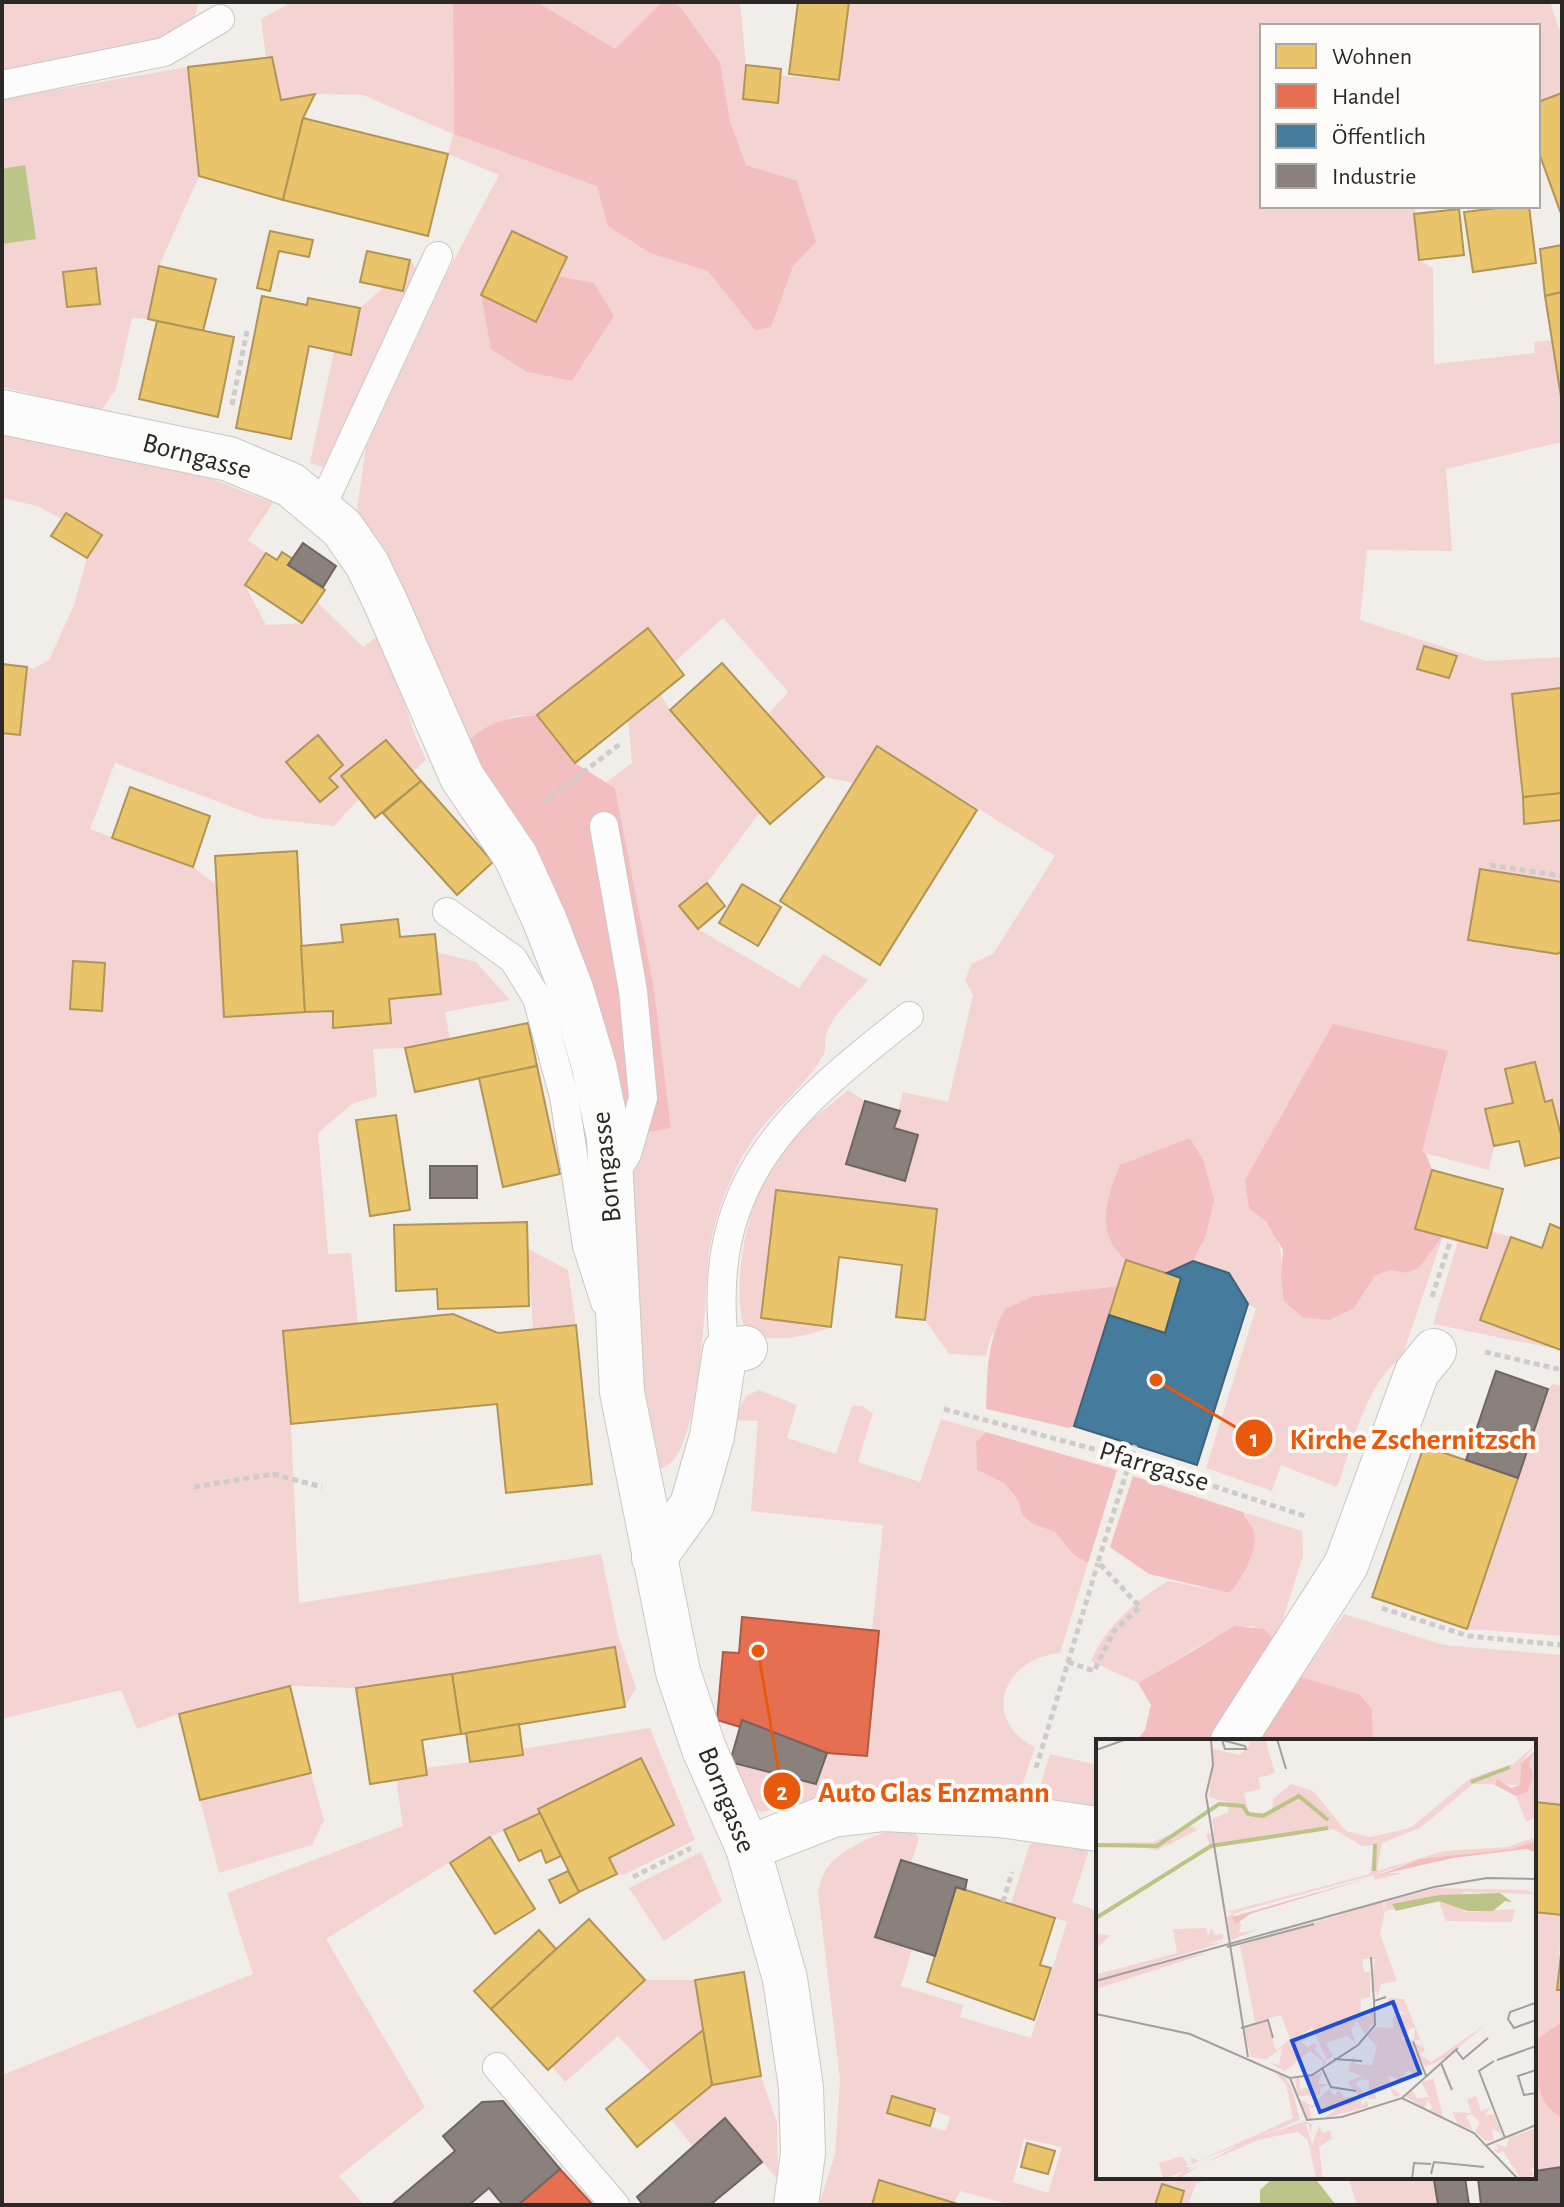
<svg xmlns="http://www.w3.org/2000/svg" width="1564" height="2207" font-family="'Alegreya Sans',sans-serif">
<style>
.green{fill:#f3d4d3;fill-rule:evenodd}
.forest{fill:#f3bec0}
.water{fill:#bcc587}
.homes{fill:#e9c46a;stroke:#b09556;stroke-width:2}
.shops{fill:#e76f51;stroke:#af5a44;stroke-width:2}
.public{fill:#457b9d;stroke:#3d6279;stroke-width:2}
.industry{fill:#8a817c;stroke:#6e6662;stroke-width:2}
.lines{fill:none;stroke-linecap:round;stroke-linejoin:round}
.service-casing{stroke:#cac7c4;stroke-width:30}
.minor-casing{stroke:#cac7c4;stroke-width:46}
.path{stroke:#cecccb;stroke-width:5;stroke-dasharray:6 4;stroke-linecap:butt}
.service{stroke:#fdfcfc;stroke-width:28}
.minor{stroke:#fdfcfc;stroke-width:44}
.labels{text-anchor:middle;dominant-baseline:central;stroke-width:8;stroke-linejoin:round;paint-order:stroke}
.street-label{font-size:28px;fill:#2b2826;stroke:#fefcf9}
.inset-river{fill:none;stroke:#bcc587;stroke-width:4}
.inset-road{fill:none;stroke:#a29f9c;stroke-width:2}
.view{fill:#1d4ed8;fill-opacity:0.15;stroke:#1d4ed8;stroke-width:4}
.inset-edge{fill:none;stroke:#2b2826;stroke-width:4}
.leader{fill:none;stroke:#e8590c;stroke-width:3}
.callout-dot{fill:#e8590c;stroke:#fefcf9;stroke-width:3}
.mark-label{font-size:24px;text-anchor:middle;font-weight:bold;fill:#fff}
.callout-label{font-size:30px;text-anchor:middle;font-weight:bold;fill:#e8590c;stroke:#fefcf9;stroke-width:8;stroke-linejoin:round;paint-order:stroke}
</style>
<rect width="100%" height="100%" fill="#f1eeea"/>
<g class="green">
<polygon points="2,2 199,2 194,20 147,44 2,70"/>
<path d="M292 2H453L454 134 746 166 729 122 459 2H740L746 65 743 99 777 103 781 76 839 80 849 2H1550L1562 37V93L1538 102V26H1262V206H1415L1419 260 1433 268 1434 364 1535 353 1534 342 1553 340 1562 403V442L1446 469 1452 551 1367 550 1360 620 1486 661 1562 657V688L1512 694 1524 824 1562 820V1139L1553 1100 1545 1102 1534 1062 1505 1069 1513 1103 1485 1109 1494 1146 1489 1170 1421 1152 1447 1058 1249 1207C1276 1231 1284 1242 1281 1277L1354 1308 1375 1276 1390 1270 1406 1273 1419 1268 1443 1236 1402 1357C1365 1384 1353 1445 1337 1487L1281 1465 1272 1491 1206 1468 1256 1308 1248 1304 1229 1273 1193 1261 1205 1238 1109 1236 1126 1260 1118 1286 1034 1296 991 1336 986 1356 949 1354 925 1320 937 1209 776 1190 761 1318 831 1327C810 1336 766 1345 746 1332 728 1287 750 1191 778 1152 793 1131 828 1108 848 1090L865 1101 846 1164 905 1180 918 1135 894 1128 903 1092 948 1102 973 995 965 981 971 964 993 954 1055 856 877 746 854 783 824 777 768 714 788 692 723 618 674 663 647 628 537 715 513 716 468 742 378 546 357 509 366 447 445 277 499 175 448 154 453 134 363 95 315 94 281 100 272 58 266 57 261 19ZM513 231 566 257 557 276 614 316 572 381 527 372 481 296Z"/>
<polygon points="188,67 199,176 159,266 148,319 132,318 116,389 101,411 2,387 2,99"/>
<polygon points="410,260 418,271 331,461 322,467 310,463 334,351 351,355 360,308 384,287 403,291"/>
<path d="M2 426 187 469 273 503 248 540 266 553 245 585 266 625 302 623 317 602 363 647 381 633C400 674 405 719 426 759L413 772 386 740 341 776 359 799 334 826 261 818 115 763 90 829 193 867 218 886 225 1017 333 1011 334 1028 391 1023 389 999 441 994 437 952 476 962 510 1000 445 1012 450 1039 405 1048 373 1049 377 1096 352 1104 318 1133 328 1254 351 1253 358 1324 283 1332 291 1424 299 1603 601 1554 618 1635 636 1688 625 1707 452 1674 356 1688 290 1686 179 1714 137 1729 121 1690 2 1719V733L20 735 27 667 33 669 49 660 74 605 87 558 101 535 66 513 62 519 37 506 2 498Z"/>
<path d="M661 695 670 710 760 812 707 883 679 906 698 929 799 988 823 954 868 980C856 995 833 1014 827 1032 824 1040 827 1049 823 1056 806 1085 776 1108 756 1135 732 1169 715 1213 709 1253 705 1284 702 1475 657 1468L647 1430 625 1136 671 1127 654 988 615 788 606 782 632 763 628 720Z"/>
<polygon points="1491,1231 1511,1237 1480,1320 1561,1350 1433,1324 1458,1241 1487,1248"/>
<polygon points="528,1249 568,1270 576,1325 533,1329"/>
<polygon points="1553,1384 1562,1386 1562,1636 1467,1629 1548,1389"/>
<path d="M759 1390 797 1405 787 1438 836 1454 852 1406H862L873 1413 858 1462 920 1482 941 1419 986 1432 976 1442 977 1470 1005 1484 1018 1500 1023 1516 1033 1524 1055 1532 1074 1555 1088 1563 1060 1653C1004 1658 979 1719 1035 1747L1017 1801 804 1804 760 1812 745 1802 730 1762 815 1784 827 1753 867 1756 879 1631 872 1630 883 1525 751 1511 758 1421 734 1420 746 1396Z"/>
<path d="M1243 1512 1302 1531 1303 1556 1276 1641 1253 1626C1220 1627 1169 1666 1138 1683L1091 1661C1108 1623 1134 1602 1168 1581L1229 1593 1253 1529Z"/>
<polygon points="1344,1614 1444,1645 1562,1655 1562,1805 1535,1802 1534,1811 1534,1741 1373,1741 1372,1710 1359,1694 1301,1677"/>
<polygon points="650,1728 695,1840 623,1875 617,1874 609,1858 640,1758 538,1808 540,1813 490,1837 326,1939 425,2107 339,2176 364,2205 2,2205 2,2075 253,1974 227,1893 403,1826 396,1779 425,1768 523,1755 522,1749"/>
<polygon points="1050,1754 1098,1765 1098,1813 1035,1803"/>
<polygon points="311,1773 324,1820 312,1845 219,1873 200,1800"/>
<path d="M911 1826 919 1839 911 1863 901 1860 875 1937 912 1949 901 1986 963 2005 960 2017 1031 2038 1067 1922 1011 1904 1029 1846 1036 1839 1090 1847 1072 1902 1098 1911V2177H1214L1196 2184 1188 2205H1011L960 2191 954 2203 879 2181 872 2205H819L835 2154 840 2080 818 1892C820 1885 822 1875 827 1868 839 1849 889 1827 911 1826ZM892 2096 951 2117 945 2131 887 2113ZM1024 2139 1062 2147 1048 2193 1013 2182Z"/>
<polygon points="701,1852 722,1901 664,1941 629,1888"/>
<polygon points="1534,1912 1562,1915 1557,1989 1562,1990 1562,2022 1534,2041"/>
<polygon points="645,1980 695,1980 703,2030 651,2072 618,2036 565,2082 552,2066"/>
<path d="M1534 2044C1535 2067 1536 2106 1562 2117V2167L1534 2171Z"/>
<polygon points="761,2076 777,2123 778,2180 725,2118 693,2147 671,2119 712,2085"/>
<polygon points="1348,2177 1457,2177 1434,2181 1437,2205 1357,2205"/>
</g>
<g class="forest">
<polygon points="453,2 537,2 615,49 662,2 674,2 682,9 720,63 730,122 746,165 797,181 816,242 793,266 771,327 755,330 708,271 650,253 608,226 597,186 454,134"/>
<polygon points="557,276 594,283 614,316 572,381 527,372 491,349 481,295 535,322"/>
<path d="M537 715 575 763 615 788 654 988 671 1128 625 1136 468 742C488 721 509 717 537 715Z"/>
<polygon points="1333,1024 1448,1051 1422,1151 1426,1154 1432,1170 1416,1229 1443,1236 1419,1268 1406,1273 1390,1270 1375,1276 1354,1308 1329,1320 1302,1317 1284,1301 1281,1277 1283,1250 1266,1222 1249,1208 1245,1180"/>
<path d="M1190 1138 1204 1162 1214 1200 1205 1238 1193 1261 1167 1273C1155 1269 1134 1267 1125 1259 1094 1233 1107 1196 1120 1165Z"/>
<path d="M1118 1286 1074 1426 1069 1428 986 1409C988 1368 986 1346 1005 1309L1034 1296Z"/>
<polygon points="986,1432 1117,1470 1088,1563 1074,1555 1055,1532 1033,1524 1023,1516 1018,1500 1005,1484 977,1470 976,1442"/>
<path d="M1133 1476 1243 1512C1245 1519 1250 1522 1253 1529 1260 1549 1242 1579 1229 1593L1149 1574 1110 1547Z"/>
<polygon points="1235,1626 1264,1629 1276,1641 1210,1741 1136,1741 1145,1730 1151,1705 1138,1683"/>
<polygon points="1301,1677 1359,1694 1372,1709 1373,1741 1256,1741"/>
<path d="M1562 2022V2117C1535 2107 1535 2065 1534 2041Z"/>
</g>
<g class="water">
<polygon points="25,165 36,239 2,244 2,169"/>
<polygon points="1274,2177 1314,2177 1336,2205 1260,2205 1260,2190"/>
</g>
<g class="homes">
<polygon points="798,2 849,2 839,80 789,74"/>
<polygon points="272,57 281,100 315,94 303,118 283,200 199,176 188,67"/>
<polygon points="746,65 781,69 778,103 743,99"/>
<polygon points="1562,93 1562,210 1560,211 1538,150 1538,102"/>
<polygon points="303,118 448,154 428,236 283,200"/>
<polygon points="1514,206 1529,206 1536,263 1473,272 1464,212"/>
<polygon points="1459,209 1464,255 1419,260 1414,214"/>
<polygon points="270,231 313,240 309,257 279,251 270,291 257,288"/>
<polygon points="512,231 567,257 536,322 481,295"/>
<polygon points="1562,245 1562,292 1545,296 1540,249"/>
<polygon points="367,251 410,260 403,291 360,282"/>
<polygon points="159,266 216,279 203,331 148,319"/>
<polygon points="96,268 100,304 67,307 63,272"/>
<polygon points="1562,292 1562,403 1545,296"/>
<polygon points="262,296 307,305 308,298 360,308 351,355 309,346 291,439 236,428"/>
<polygon points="157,321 234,337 218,417 139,399"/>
<polygon points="66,513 102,535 87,558 51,536"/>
<polygon points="282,552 293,559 288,565 325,590 302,623 245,585 266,553 277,560"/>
<polygon points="648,628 684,675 575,763 537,715"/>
<polygon points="1424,646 1457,656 1449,678 1417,669"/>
<polygon points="722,663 824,777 770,824 670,710"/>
<polygon points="2,664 27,667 20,735 2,733"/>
<polygon points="1562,688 1562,793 1523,797 1512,694"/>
<polygon points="318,735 343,765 329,778 338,787 320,802 286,762"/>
<polygon points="386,740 421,781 375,818 341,776"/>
<polygon points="877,746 977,810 880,965 780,901"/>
<polygon points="421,781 493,862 457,895 383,813"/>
<polygon points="130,787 210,816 193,867 112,838"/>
<polygon points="1562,793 1562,820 1524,824 1523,797"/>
<polygon points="297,851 305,1012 224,1017 215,856"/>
<polygon points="1480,869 1562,882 1562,951 1557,954 1468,940"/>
<polygon points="707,883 725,906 698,929 679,906"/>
<polygon points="742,884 781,907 758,946 719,923"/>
<polygon points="398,919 400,937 435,934 441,994 389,999 391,1023 333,1028 333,1011 305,1012 301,946 343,942 341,925"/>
<polygon points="73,961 105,963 102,1011 70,1009"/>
<polygon points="528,1023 537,1066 415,1092 405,1048"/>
<polygon points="1535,1062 1545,1102 1552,1100 1562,1139 1562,1157 1525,1166 1519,1141 1494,1146 1485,1109 1513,1103 1505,1069"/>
<polygon points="537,1066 560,1174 503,1187 479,1078"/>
<polygon points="396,1115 410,1210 370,1216 356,1120"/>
<polygon points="1432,1170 1503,1189 1487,1248 1415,1229"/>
<polygon points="776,1190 937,1209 925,1320 896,1317 902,1265 839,1257 831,1327 761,1318"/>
<polygon points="527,1222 529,1306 438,1309 437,1289 396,1291 394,1225"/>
<polygon points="1550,1224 1562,1229 1561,1350 1480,1320 1511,1237 1542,1248"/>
<polygon points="1126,1260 1181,1278 1165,1333 1109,1315"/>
<polygon points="453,1314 498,1333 576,1325 592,1484 506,1493 497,1404 291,1424 283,1331"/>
<polygon points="1424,1446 1518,1478 1467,1629 1372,1597"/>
<polygon points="615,1647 625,1707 461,1734 452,1674"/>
<polygon points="452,1674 461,1734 422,1740 427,1775 370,1784 356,1688"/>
<polygon points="290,1686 311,1773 200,1800 179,1714"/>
<polygon points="519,1724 523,1755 470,1762 466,1733"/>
<polygon points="641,1758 674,1825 609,1858 617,1874 579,1892 538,1809"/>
<polygon points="1535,1802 1562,1805 1562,1915 1534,1912"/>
<polygon points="540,1813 561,1856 546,1863 541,1850 519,1861 504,1830"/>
<polygon points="490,1837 535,1909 495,1934 450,1863"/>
<polygon points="568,1871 579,1892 560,1903 549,1880"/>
<polygon points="956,1887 1055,1918 1040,1965 1051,1968 1034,2020 927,1982"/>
<polygon points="589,1919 645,1980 548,2070 491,2009"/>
<polygon points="539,1930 556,1949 491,2009 474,1991"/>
<polygon points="1561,1954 1562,1955 1562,1990 1557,1990"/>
<polygon points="744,1972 761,2076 712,2085 695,1980"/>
<polygon points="703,2030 712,2085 637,2147 606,2109"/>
<polygon points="892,2096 935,2109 930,2126 887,2113"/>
<polygon points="1027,2143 1055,2151 1048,2174 1021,2167"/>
<polygon points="879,2180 961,2205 872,2205"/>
<polygon points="1162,2184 1184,2191 1180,2205 1155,2205"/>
</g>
<g class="shops">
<polygon points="742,1617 879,1631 867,1756 827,1753 742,1720 740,1727 717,1720 723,1652 739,1653"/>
<polygon points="560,2169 593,2205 518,2205"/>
</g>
<polygon class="public" points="1193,1261 1229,1273 1248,1304 1197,1465 1074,1426 1109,1315 1165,1333 1181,1278 1167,1273"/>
<g class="industry">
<polygon points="303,543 336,566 323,587 288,565"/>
<polygon points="865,1101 900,1111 894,1128 918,1135 905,1181 846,1164"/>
<rect x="430" y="1166" width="47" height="32"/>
<polygon points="1496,1371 1548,1389 1518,1478 1466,1460"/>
<polygon points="742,1720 827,1753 816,1784 730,1762"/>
<polygon points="901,1860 967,1880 965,1890 956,1887 935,1956 875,1937"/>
<polygon points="503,2101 560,2169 518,2205 503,2205 489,2188 469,2205 391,2205 455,2151 443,2136 482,2102"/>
<polygon points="725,2118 762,2162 710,2205 643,2205 637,2197"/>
<polygon points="1562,2167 1562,2205 1481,2205 1478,2178 1534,2177 1534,2171"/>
<polygon points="1465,2177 1469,2205 1438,2205 1434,2180"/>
</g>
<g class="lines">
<defs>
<g id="service">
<polyline points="2,85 164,52 220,19"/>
<polyline points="321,508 438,256"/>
<polyline points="604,826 633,991 643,1098 627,1154 616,1172"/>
<polyline points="447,912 513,959 537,998 564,1096 587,1246 605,1302"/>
<path d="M725 1351C703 1182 788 1111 909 1016"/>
<polyline points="497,2067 615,2205"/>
</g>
<g id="minor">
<polyline points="2,412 229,459 291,485 342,528 367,564 385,601 462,777 516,857 545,921 571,989 594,1066 609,1138 622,1392 678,1672 704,1749 748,1848 785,1979 801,2087 803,2153 796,2205"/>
<polyline points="654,1558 692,1505 712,1436 725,1351 745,1348"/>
<polyline points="1233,1741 1346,1565 1417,1372 1434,1351"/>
<polyline points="748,1848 833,1815 884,1809 1000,1815 1098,1829"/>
</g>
</defs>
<use href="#service" class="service-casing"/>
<use href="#minor" class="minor-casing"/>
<g class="path">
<polyline points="232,405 247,331"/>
<polyline points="543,803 620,744"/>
<polyline points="1490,865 1562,876"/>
<polyline points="1432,1297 1451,1239"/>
<polyline points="1485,1352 1562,1370"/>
<polyline points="944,1409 1131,1459 1308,1517"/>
<polyline points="194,1487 273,1474 322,1487"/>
<polyline points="1382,1608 1468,1636 1562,1645"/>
<polyline points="1068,1662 1094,1671 1114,1631 1140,1607 1098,1562 1135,1445"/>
<polyline points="1036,1768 1098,1563"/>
<polyline points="633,1877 691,1848"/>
<polyline points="1003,1902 1012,1872"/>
</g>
<use href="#service" class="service"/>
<use href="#minor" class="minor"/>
</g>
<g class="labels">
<g class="street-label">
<text transform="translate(197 457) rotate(15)">Borngasse</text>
<text transform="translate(607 1167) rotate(-96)">Borngasse</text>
<text transform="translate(1154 1467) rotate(17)">Pfarrgasse</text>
<text transform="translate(726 1800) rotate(68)">Borngasse</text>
</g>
</g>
<g transform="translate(1096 1739)">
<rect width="440" height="440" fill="#f1eeea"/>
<path d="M143 0H169L179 34 162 39 165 50 148 54 153 74 176 73 177 60 195 45 217 52 250 92 274 98 314 89 375 39 417 25 440 5 425 24 424 46 377 45 324 89 286 104 281 132 348 112 411 108 440 98V102L416 110 324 120 284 134H307L279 141 277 136 148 171 137 175 145 186 143 194 163 190 133 202 131 178 137 174 131 173 274 135 278 106 266 107 237 90 127 106 105 113 0 180 114 106 110 95 118 93 116 80 133 73 130 63 113 58 117 10 144 16 155 4ZM440 14V78L430 83 420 57 435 43 433 24ZM96 87 102 91 60 112 40 106 0 109V104L56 103ZM341 149 430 151 440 155 368 153 358 159V166L369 173 419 170 416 183 350 182 343 163 289 172 284 195 301 242 285 245 281 260V252L275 253 279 220H266L268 233H274V258L265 260 264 277H274L272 270 277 269V284L269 295 261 282 255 291 260 304 251 297 230 304 237 317 231 321 216 289 202 298 211 309 218 304 222 308 218 310 230 323 223 329 228 323 214 312 189 332 172 323 183 326 186 309 170 320 155 318 147 289 171 282 180 312 194 300 185 276 159 283 144 206 287 163 288 173 289 163ZM110 189 112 197 116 189 118 196 127 195V200L113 205 128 203 55 225 115 213 0 250V195L15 196 2 208V235L81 214 77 190ZM296 259 308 260 329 312 323 315 335 323 392 284 348 320 329 328 318 304 326 308 324 301 318 302 319 289 314 290 305 300 316 301 327 331 321 337 312 331 304 342 292 336 296 349 305 356 299 358 291 344 287 352H278L280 360H272L273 342 265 340 260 345 267 352 263 357 251 343 266 337 252 332 256 319 249 321 258 318 259 325 276 326 281 307 271 297 280 288 297 289V278L310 274 297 270 291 260ZM342 329 337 338 347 378 332 372 337 368 331 361 329 370 309 357 316 351 321 359 333 358 325 343 336 340ZM226 333 222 345H232L224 349V356L202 357 199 340 204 339V350L214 348 207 339ZM180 335 188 337 196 349 204 381 96 425 94 418 103 422 197 379 190 345ZM233 349 238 357 243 351 248 358H261L262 363 266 359 265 367 271 362 273 368 227 379 240 371 234 368 232 373 230 368 227 375 223 367 215 369 213 367 216 380 210 379 204 360 216 367ZM380 357 385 372 395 368 389 376 398 375 406 396 396 389 398 401 390 402 379 392 384 383 375 375 370 377 377 391 362 385 356 373 375 374 371 360ZM209 382 216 385 215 394 212 385H210L216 406 223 387 227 394 234 391 236 400 223 408 227 440H220L212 401 202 393 165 400 109 424 148 403ZM440 389V428L434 430 438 435 432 440H425L407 412 402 415 397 409 402 411 400 405 410 408 413 399ZM86 417 92 426 89 428H95L91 432 107 425 82 440H77L89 432 67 440 63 424Z" fill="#f3d4d3"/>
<path d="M440 11 433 24 437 38 431 53 420 57 399 46 401 40 415 49 424 46 425 24ZM440 102V114L431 110 357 119 283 136 324 120 416 110ZM279 137 154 175 140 185 136 178Z" fill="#f3bec0"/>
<path d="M404 154 416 163 409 162 397 172H371L343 162 300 172 296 165 343 156Z" fill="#bcc587"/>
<path class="inset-river" d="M375 43 414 28M0 106 61 107 123 65 147 67 152 75 167 77 203 57 232 81M278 132 279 105M0 179 115 107 232 89"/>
<path class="inset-road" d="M115 0 117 26 110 56 152 318M123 0 126 1 149 7 150 10H129L126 1M181 0 190 30M0 11 31 0M131 208 218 185M275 218 278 262M0 242 338 148 391 139 440 140M439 264 414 273 412 280 418 289 440 281M0 275 94 295 194 339M145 289 172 281 177 299M317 302 330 337M360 311 367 320 392 299M238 320 266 322M401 321 440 307M398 322 383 332 409 399M345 324 356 351M226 329 235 348 260 352M440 331 422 337 428 356 440 354M194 339 211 381 246 378 306 359 378 394 422 440M194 339 216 336 262 306 279 286 278 262 290 258M306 359 362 309M391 406 440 386M335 435 338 423 388 428M316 440 318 424 335 425"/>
<path class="view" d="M297 263 324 334 224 373 196 302Z"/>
<rect width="440" height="440" class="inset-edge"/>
</g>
<path class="leader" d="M1156 1380L1254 1438M758 1651L782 1791"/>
<g class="callout-dot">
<circle cx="1156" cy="1380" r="8"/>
<circle cx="758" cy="1651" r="8"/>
<circle cx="1254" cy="1438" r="20"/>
<circle cx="782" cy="1791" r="20"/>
</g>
<g class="mark-label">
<text x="1254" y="1447">1</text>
<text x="782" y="1800">2</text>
</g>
<g class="callout-label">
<text x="1413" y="1449">Kirche Zschernitzsch</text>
<text x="934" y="1802">Auto Glas Enzmann</text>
</g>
<rect width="1564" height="2207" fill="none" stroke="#2b2826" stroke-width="8"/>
<rect x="1260" y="24" width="280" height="184" fill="#fefcf9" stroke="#aaa7a5" stroke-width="2"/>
<rect x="1276" y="44" width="40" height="24" fill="#e9c46a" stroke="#aaa7a5" stroke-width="2"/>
<text x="1332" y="64" font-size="24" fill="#2b2826">Wohnen</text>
<rect x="1276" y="84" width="40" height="24" fill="#e76f51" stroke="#aaa7a5" stroke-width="2"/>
<text x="1332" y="104" font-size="24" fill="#2b2826">Handel</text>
<rect x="1276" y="124" width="40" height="24" fill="#457b9d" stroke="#aaa7a5" stroke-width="2"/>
<text x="1332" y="144" font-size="24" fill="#2b2826">Öffentlich</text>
<rect x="1276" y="164" width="40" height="24" fill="#8a817c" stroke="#aaa7a5" stroke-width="2"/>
<text x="1332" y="184" font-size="24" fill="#2b2826">Industrie</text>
</svg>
